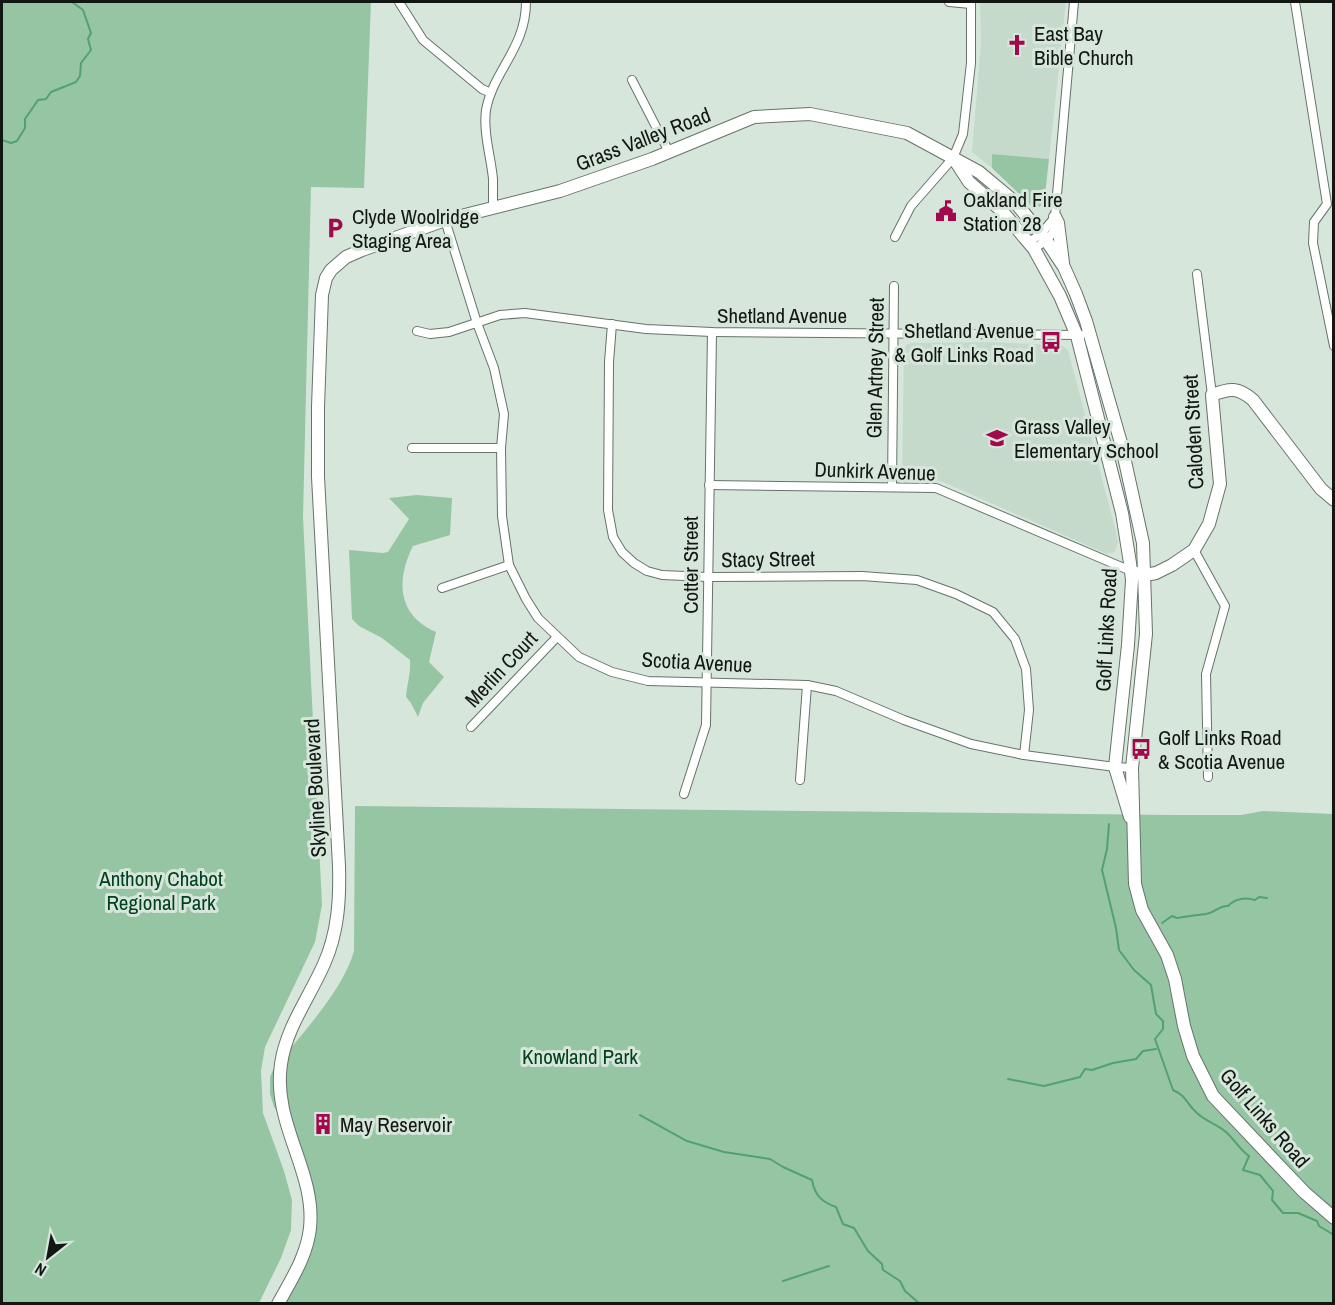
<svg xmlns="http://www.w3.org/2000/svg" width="1335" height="1305" font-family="'Archivo Narrow',sans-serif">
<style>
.built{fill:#c5dacb}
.green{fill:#96c5a4}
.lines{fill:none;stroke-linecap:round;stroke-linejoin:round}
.stream{stroke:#51a26f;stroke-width:2}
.street-casing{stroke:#667369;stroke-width:10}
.secondary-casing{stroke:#667369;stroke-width:14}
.street{stroke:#fff;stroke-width:8}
.secondary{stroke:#fff;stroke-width:12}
.labels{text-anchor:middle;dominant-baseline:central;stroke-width:6;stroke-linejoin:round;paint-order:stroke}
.poi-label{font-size:21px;fill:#121713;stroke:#d7e6db;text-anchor:start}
.street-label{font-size:21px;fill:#121713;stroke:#d7e6db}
.park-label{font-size:21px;fill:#004120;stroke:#d7e6db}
</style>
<rect width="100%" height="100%" fill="#d7e6db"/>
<g class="built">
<polygon points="980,2 1066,2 1049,159 993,154 992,168 972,152 981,42"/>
<polygon points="989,342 1061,345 1068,350 1115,528 1118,542 1115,552 1107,554 943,482 924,478 902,478 904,350 906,345 911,343"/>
</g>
<g class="green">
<polygon points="2,2 371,2 364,188 311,187 303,517 322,905 315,942 265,1047 261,1071 263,1113 284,1171 292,1200 291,1230 281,1258 259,1303 2,1303"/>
<polygon points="992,154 1049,159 1044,204 1035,209 992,168"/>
<path d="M417 495 452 498 450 535 413 546C396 580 397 615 436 632L429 662 444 677 423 703 418 717 411 703 406 697C407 684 411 673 410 660L382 638 359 626 352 619 349 550 383 553 388 552 409 519 389 498Z"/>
<path d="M355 806 1173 815H1241L1263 811 1333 814V1303H279L300 1257 307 1206 284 1122 274 1107 270 1094V1077L273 1070C300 1035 342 993 354 951Z"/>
</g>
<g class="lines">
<g class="stream">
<polyline points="2,140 11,143 17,141 25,128 25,119 38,100 46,99 51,92 76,82 80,76 81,63 91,50 88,39 91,33 83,10 72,2"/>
<path d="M1109 824 1107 849 1102 870 1116 928 1119 950 1134 970 1151 985 1156 1014 1163 1021V1029L1155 1039 1173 1090C1188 1097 1186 1104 1197 1113 1205 1121 1217 1124 1226 1132 1234 1139 1240 1150 1249 1156L1243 1170 1260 1175 1273 1191 1272 1200 1283 1213H1298L1317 1221 1319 1226 1334 1235"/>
<path d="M1162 923 1172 916 1177 918C1188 916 1195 915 1206 914 1214 913 1220 905 1228 906 1236 898 1245 897 1255 900L1259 897 1267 898"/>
<polyline points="1008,1079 1044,1086 1080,1077 1085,1069 1092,1070 1113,1063 1136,1059 1143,1051 1156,1049"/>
<path d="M640 1115 687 1141 724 1152 770 1159 783 1167 812 1180C815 1196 822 1202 836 1207L843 1224 854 1228 868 1251 882 1264 883 1270 900 1281 905 1291 920 1304"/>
<polyline points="783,1281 829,1266"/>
</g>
<defs>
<g id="street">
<polyline points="399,2 423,40 482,89 491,93"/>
<polyline points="949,2 971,4"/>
<polyline points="1295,2 1327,204 1314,222 1313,243 1334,346"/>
<polyline points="632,80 669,152"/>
<path d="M493 207C493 198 493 189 493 179 491 157 483 133 486 110 493 71 526 48 526 2"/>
<polyline points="445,220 477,323 494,368 504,414 501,448 502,516 509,565 526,599 538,618 579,657 612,672 648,681 807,685 836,691 904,720 971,744 1024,755 1115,767 1132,768"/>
<polyline points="895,237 911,206 953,158 963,134 971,63 971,2"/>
<polyline points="1029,242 1041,234 1055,217"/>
<path d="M1034 249C1045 241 1059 233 1055 217L1074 2"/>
<polyline points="1197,274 1212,395"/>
<polyline points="612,324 609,362 608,510 613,537 622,552 634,563 647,571 662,575 708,577 862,576 917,580 956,594 993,612 1015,639 1026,669 1029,710 1024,755"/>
<polyline points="417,331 430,334 449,332 500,315 525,313 646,329 712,332 1081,335"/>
<polyline points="412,448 501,448"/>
<polyline points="709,485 936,488 1131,571"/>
<polyline points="892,487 894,286"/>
<polyline points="1194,550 1225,606 1206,674 1208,777"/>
<polyline points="442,588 509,565"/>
<polyline points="471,727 557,637"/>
<polyline points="800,780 807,685"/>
<polyline points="684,794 706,725 712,332"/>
</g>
<g id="secondary">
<polyline points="954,159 969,182 1002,211 1034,249 1060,296 1077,336 1122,513 1130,563 1132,580 1128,645 1115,767 1130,817"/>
<polyline points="1055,217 1058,223 1063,263"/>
<path d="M1137 573 1145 575 1156 573 1172 565 1194 550 1209 524 1220 484 1212 395C1230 388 1238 387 1253 400L1321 489 1334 500"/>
<path d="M278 1304C291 1280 307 1256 310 1228 316 1171 272 1124 281 1064 286 1028 309 998 324 964 338 933 340 900 339 866L318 477V407L322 295 326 278 331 270 346 257 362 250 445 220 560 191 652 159 754 117 810 114 907 133 979 172 1015 202 1046 240 1064 267 1076 294 1086 321 1121 443 1143 543 1146 634 1132 768 1135 884 1142 910 1167 955 1175 979 1184 1026 1193 1056 1213 1096 1304 1192 1334 1218"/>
</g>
</defs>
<use href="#street" class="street-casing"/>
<use href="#secondary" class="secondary-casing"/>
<use href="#street" class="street"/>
<use href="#secondary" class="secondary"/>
</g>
<defs>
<symbol id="church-bare" viewBox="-9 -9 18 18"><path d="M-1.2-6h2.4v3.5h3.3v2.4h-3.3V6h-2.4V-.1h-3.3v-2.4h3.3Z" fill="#a1094c" stroke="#d7e6db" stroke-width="2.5" paint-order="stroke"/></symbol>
<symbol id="civic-bare" viewBox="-9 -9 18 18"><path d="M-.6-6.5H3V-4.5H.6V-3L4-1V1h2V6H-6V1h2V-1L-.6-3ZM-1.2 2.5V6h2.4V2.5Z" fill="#a1094c" stroke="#d7e6db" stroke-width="2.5" paint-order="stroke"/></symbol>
<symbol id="parking-bare" viewBox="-9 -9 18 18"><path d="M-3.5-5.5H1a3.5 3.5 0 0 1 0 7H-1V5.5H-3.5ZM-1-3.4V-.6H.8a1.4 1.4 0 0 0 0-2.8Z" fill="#a1094c" stroke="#d7e6db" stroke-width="2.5" paint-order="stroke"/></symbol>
<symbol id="bus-bare" viewBox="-9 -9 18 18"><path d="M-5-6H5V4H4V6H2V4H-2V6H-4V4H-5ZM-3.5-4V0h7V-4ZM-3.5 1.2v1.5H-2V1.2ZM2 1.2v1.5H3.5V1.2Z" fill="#a1094c" stroke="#d7e6db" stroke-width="2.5" paint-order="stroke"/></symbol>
<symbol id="school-bare" viewBox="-9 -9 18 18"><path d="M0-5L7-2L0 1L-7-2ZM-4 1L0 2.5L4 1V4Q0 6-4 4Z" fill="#a1094c" stroke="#d7e6db" stroke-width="2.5" paint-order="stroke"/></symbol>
<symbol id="building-bare" viewBox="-9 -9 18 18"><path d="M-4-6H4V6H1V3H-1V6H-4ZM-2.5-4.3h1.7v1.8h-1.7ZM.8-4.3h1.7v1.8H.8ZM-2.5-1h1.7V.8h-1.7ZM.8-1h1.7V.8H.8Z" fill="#a1094c" stroke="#d7e6db" stroke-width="2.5" paint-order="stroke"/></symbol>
</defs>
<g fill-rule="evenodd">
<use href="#church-bare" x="1002" y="30" width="30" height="30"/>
<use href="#civic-bare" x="931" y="196" width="30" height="30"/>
<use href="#parking-bare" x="320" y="213" width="30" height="30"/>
<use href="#bus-bare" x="1036" y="327" width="30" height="30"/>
<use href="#school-bare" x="982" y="423" width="30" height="30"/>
<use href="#bus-bare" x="1126" y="734" width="30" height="30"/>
<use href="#building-bare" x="308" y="1109" width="30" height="30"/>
</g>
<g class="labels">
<g class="poi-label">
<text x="1034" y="33">East Bay<tspan x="1034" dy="24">Bible Church</tspan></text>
<text x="963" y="199">Oakland Fire<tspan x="963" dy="24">Station 28</tspan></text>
<text x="352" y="216">Clyde Woolridge<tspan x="352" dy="24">Staging Area</tspan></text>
<text x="1034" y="330" text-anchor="end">Shetland Avenue<tspan x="1034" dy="24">&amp; Golf Links Road</tspan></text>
<text x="1014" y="426">Grass Valley<tspan x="1014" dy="24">Elementary School</tspan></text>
<text x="1158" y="737">Golf Links Road<tspan x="1158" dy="24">&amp; Scotia Avenue</tspan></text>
<text x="340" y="1124">May Reservoir</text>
</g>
<g class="street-label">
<text transform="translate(643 139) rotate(-21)">Grass Valley Road</text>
<text x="782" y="315">Shetland Avenue</text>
<text transform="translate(875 368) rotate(-89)">Glen Artney Street</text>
<text transform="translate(1193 432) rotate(-93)">Caloden Street</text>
<text transform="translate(875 471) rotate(2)">Dunkirk Avenue</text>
<text transform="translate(768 559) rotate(-1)">Stacy Street</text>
<text transform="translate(690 565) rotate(-90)">Cotter Street</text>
<text transform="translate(1106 630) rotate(-87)">Golf Links Road</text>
<text transform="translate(697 662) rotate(3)">Scotia Avenue</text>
<text transform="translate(501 669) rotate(-47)">Merlin Court</text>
<text transform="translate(315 788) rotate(-93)">Skyline Boulevard</text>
<text transform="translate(1265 1118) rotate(49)">Golf Links Road</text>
</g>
<g class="park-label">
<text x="161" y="878">Anthony Chabot<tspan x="161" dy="24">Regional Park</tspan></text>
<text x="580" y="1056">Knowland Park</text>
</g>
</g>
<rect width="1335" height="1305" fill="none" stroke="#121713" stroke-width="6"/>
<g transform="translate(48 1257) rotate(211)" stroke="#d7e6db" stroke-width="4.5" paint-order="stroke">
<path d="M0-4.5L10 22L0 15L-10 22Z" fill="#121713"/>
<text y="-9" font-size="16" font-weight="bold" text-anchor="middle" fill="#121713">N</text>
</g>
</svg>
